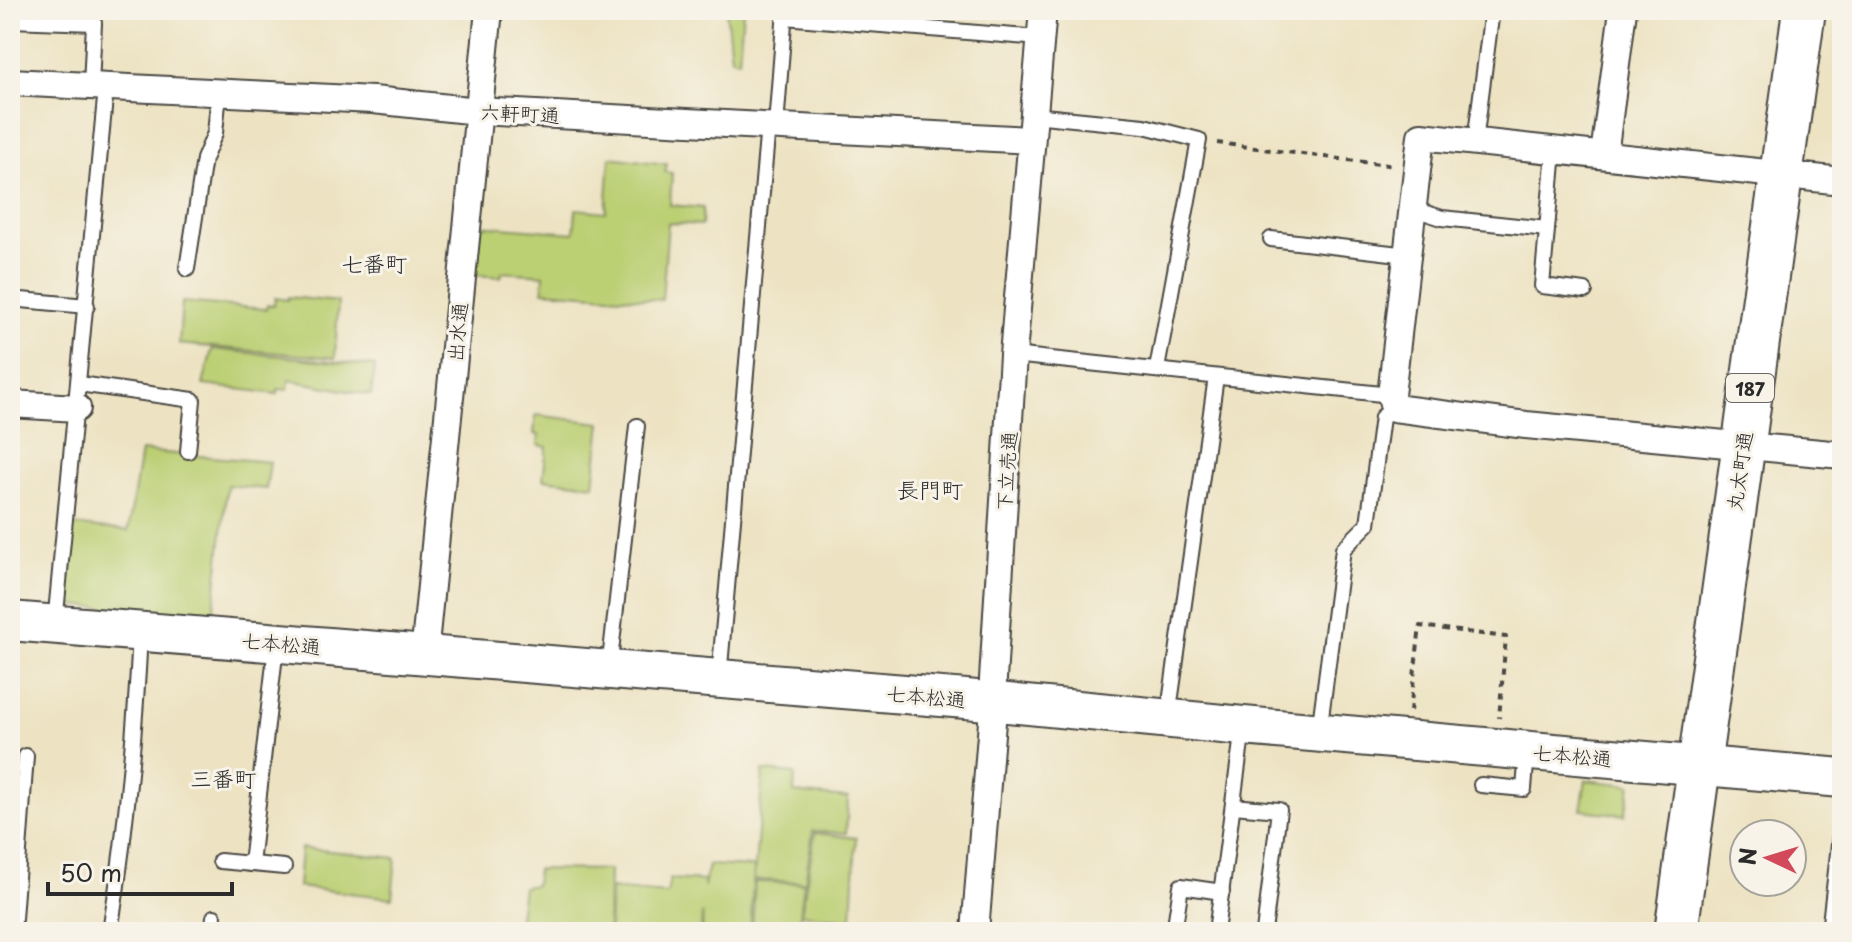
<svg xmlns="http://www.w3.org/2000/svg" width="1852" height="942" font-family="'Playpen Sans','Klee One',sans-serif">
<style>
.green{fill:#bbcf73;stroke:#737d4f;stroke-width:2}
.lines{fill:none;stroke-linecap:round;stroke-linejoin:round}
.lane-casing{stroke:#484742;stroke-width:18}
.street-casing{stroke:#484742;stroke-width:30}
.secondary-casing{stroke:#484742;stroke-width:42}
.primary-casing{stroke:#484742;stroke-width:46}
.path{stroke:#484742;stroke-width:4;stroke-dasharray:6 6;stroke-linecap:butt}
.lane{stroke:#fff;stroke-width:14}
.street{stroke:#fff;stroke-width:26}
.secondary{stroke:#fff;stroke-width:38}
.primary{stroke:#fff;stroke-width:42}
.labels{text-anchor:middle;dominant-baseline:central;stroke-width:6;stroke-linejoin:round;paint-order:stroke}
.shield{fill:#f7f3e8;stroke:#686764;stroke-width:2}
.shield-label{font-size:18px;font-weight:bold;fill:#2b2b2b}
.street-label{font-size:20px;fill:#2b2b2b;stroke:#f7f3e8}
.neighbourhood-label{font-size:22px;fill:#2b2b2b;stroke:#f7f3e8}
</style>
<rect width="100%" height="100%" fill="#f7f3e8"/>
<filter id="ink" filterUnits="userSpaceOnUse"><feTurbulence type="fractalNoise" baseFrequency=".0125" numOctaves="2"/><feDisplacementMap in="SourceGraphic" scale="16" xChannelSelector="R" yChannelSelector="G"/><feConvolveMatrix kernelMatrix="1 2 1 2 8 2 1 2 1" color-interpolation-filters="sRGB"/></filter>
<filter id="wash" filterUnits="userSpaceOnUse"><feTurbulence type="fractalNoise" baseFrequency=".006" numOctaves="4" result="noise"/><feDisplacementMap in="SourceGraphic" scale="32" xChannelSelector="R" yChannelSelector="G"/><feGaussianBlur stdDeviation="1.8" result="paint"/><feColorMatrix in="noise" values="0 0 0 0 0 0 0 0 0 0 0 0 0 0 0 0 0 1.4 0 .05"/><feComposite in="paint" operator="in"/></filter>
<g filter="url(#wash)">
<rect width="100%" height="100%" fill="#ede3c3"/>
<g class="green">
<polygon points="726,10 743,10 739,60 731,58"/>
<polygon points="610,157 667,164 665,172 672,173 670,205 703,208 702,225 668,223 662,300 543,291 544,275 502,272 501,277 474,275 479,225 574,233 576,209 606,212"/>
<polygon points="288,297 338,302 335,358 179,344 182,302 266,309 267,305 274,305 275,298 288,300"/>
<polygon points="212,349 375,366 371,395 289,380 288,390 278,389 278,394 203,385"/>
<polygon points="536,415 601,423 594,485 543,479 547,447 538,445 539,435 534,434"/>
<polygon points="141,451 270,462 266,489 227,485 213,617 70,605 63,597 71,525 128,531"/>
<polygon points="763,771 795,774 794,793 848,798 846,833 813,831 805,882 754,880"/>
<polygon points="1586,780 1631,785 1625,815 1581,810"/>
<polygon points="815,833 856,838 852,919 801,914"/>
<polygon points="301,848 396,858 392,898 298,887"/>
<polygon points="708,865 754,867 750,932 703,932 702,913 701,932 609,932 611,889 667,894 670,879 704,881 704,887"/>
<polygon points="537,869 609,870 608,932 517,932 523,887 535,885"/>
<polygon points="755,882 804,883 798,932 752,932"/>
</g>
</g>
<g filter="url(#ink)">
<g class="lines">
<defs>
<g id="lane">
<polyline points="784,17 1040,38"/>
<polyline points="10,20 94,23 91,86"/>
<polyline points="1033,115 1144,126 1199,140 1157,369"/>
<polyline points="776,126 785,10"/>
<polyline points="1475,142 1492,10"/>
<polyline points="1554,151 1542,286 1585,291"/>
<polyline points="1414,209 1442,218 1547,229"/>
<polyline points="1271,239 1408,255"/>
<polyline points="187,269 204,159 215,133 219,93"/>
<polyline points="10,299 87,306"/>
<polyline points="1013,355 1391,395"/>
<polyline points="79,384 193,400 188,451"/>
<polyline points="55,624 106,88"/>
<polyline points="609,669 637,426"/>
<polyline points="719,678 768,125"/>
<polyline points="1168,717 1216,377"/>
<polyline points="1319,732 1343,549 1368,524 1382,417 1394,408"/>
<polyline points="1481,785 1524,789 1527,752"/>
<polyline points="1233,806 1279,810 1264,932"/>
<polyline points="220,861 284,867"/>
<polyline points="251,864 276,646"/>
<polyline points="13,932 26,756"/>
<path d="M110 932C126 833 135 734 140 634"/>
<polyline points="212,932 214,917"/>
<polyline points="1174,932 1181,886 1222,892"/>
<polyline points="1216,932 1243,727"/>
<polyline points="1829,932 1842,818"/>
</g>
<g id="street">
<polyline points="10,82 373,100 478,111 1030,140"/>
<polyline points="1604,155 1623,10"/>
<polyline points="1842,181 1421,136 1391,395 1394,408 1526,425 1842,455"/>
<polyline points="10,404 77,408"/>
<polyline points="424,655 489,10"/>
<polyline points="975,932 992,722 993,679 1013,355 1043,10"/>
</g>
<polyline id="secondary" points="10,621 966,699 1243,726 1842,778"/>
<polyline id="primary" points="1676,932 1804,10"/>
</defs>
<use href="#lane" class="lane-casing"/>
<use href="#street" class="street-casing"/>
<use href="#secondary" class="secondary-casing"/>
<use href="#primary" class="primary-casing"/>
<g class="path">
<polyline points="1217,143 1395,166"/>
<polyline points="1410,711 1420,626 1506,637 1499,718"/>
</g>
<use href="#lane" class="lane"/>
<use href="#street" class="street"/>
<use href="#secondary" class="secondary"/>
<use href="#primary" class="primary"/>
</g>
</g>
<g class="labels">
<rect class="shield" x="1726" y="374" width="48" height="28" rx="6"/>
<g class="shield-label">
<text x="1750" y="388">187</text>
</g>
<g class="street-label">
<text transform="translate(520 113) rotate(3)">六軒町通</text>
<text transform="translate(457 332) rotate(-85)">出水通</text>
<text transform="translate(1006 471) rotate(-86)">下立売通</text>
<text transform="translate(1739 471) rotate(-82)">丸太町通</text>
<text transform="translate(281 643) rotate(5)">七本松通</text>
<text transform="translate(926 696) rotate(5)">七本松通</text>
<text transform="translate(1572 755) rotate(5)">七本松通</text>
</g>
<g class="neighbourhood-label">
<text x="374" y="262">七番町</text>
<text x="930" y="488">長門町</text>
<text x="223" y="777">三番町</text>
</g>
</g>
<rect width="1852" height="942" fill="none" stroke="#f7f3e8" stroke-width="40"/>
<g transform="translate(1768 858) rotate(274)"><circle r="38" fill="#f7f3e8" stroke="#a5a39c" stroke-width="2"/>
<path d="M0-6L14 30L0 20L-14 30Z" fill="#d1495b"/>
<text y="-12" font-size="22" font-weight="bold" text-anchor="middle" fill="#2b2b2b">N</text>
</g>
<path d="M48 882v12h184v-12" fill="none" stroke="#2b2b2b" stroke-width="4"/>
<text x="60" y="882" font-size="24" fill="#2b2b2b" stroke="#f7f3e8" stroke-width="6" paint-order="stroke">50 m</text>
</svg>
